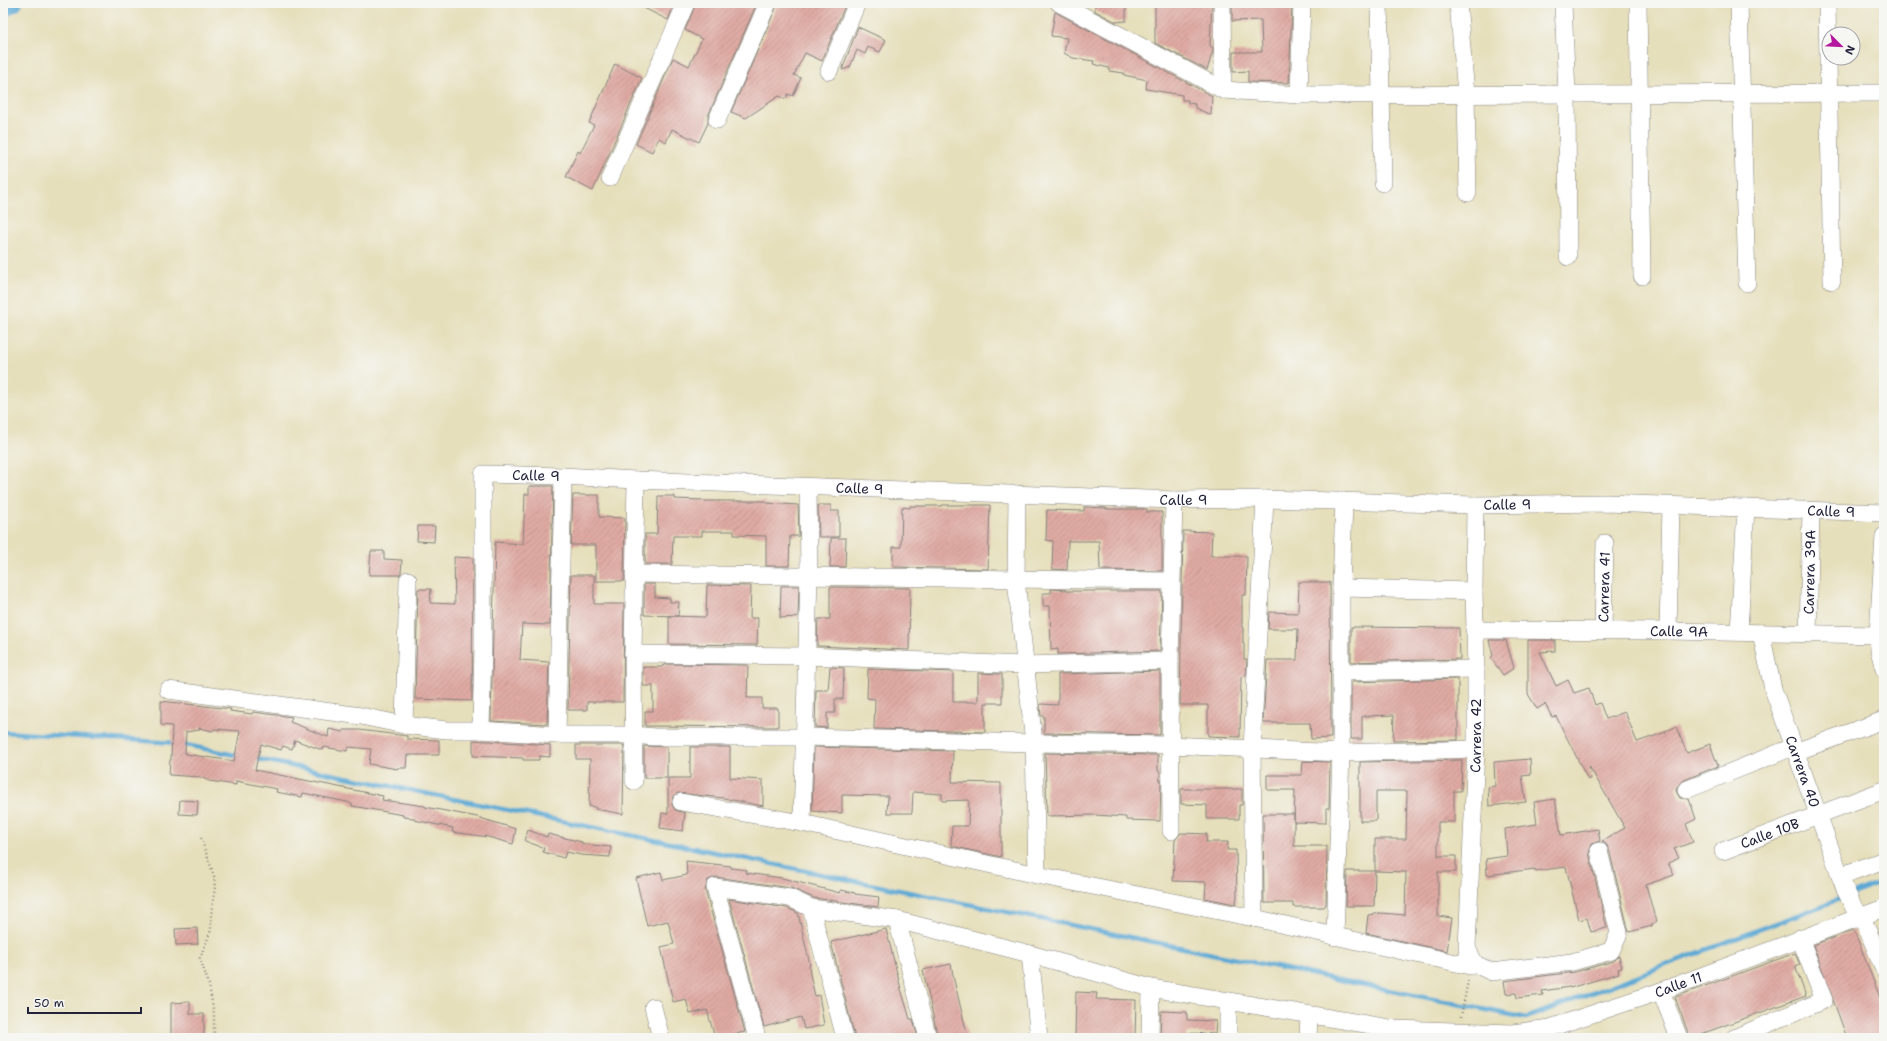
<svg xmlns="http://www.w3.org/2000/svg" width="1887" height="1041" font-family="'Shantell Sans',sans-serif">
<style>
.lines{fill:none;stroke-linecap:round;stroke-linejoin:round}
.stream{stroke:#5ba9d5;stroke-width:4.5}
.canal{stroke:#5ba9d5;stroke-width:16}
.building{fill:url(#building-hatch);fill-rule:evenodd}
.minor-casing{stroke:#84807b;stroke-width:18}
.path{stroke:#84807b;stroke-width:2.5;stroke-dasharray:1 3;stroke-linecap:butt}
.minor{stroke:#fff;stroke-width:17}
.labels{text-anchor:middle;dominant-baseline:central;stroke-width:4;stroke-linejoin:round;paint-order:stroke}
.street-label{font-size:14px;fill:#22223b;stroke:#f6f6f2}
</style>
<defs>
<pattern id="building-hatch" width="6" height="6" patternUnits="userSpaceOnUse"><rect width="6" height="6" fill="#dfaaa3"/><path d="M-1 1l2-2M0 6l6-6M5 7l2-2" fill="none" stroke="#bf928d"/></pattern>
</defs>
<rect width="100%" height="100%" fill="#f6f6f2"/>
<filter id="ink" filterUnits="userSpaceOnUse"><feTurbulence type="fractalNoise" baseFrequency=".025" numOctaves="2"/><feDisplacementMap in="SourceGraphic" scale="8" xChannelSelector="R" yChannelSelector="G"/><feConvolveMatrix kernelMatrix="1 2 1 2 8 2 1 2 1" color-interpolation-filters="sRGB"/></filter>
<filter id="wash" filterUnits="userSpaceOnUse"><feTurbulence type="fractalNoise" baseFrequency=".012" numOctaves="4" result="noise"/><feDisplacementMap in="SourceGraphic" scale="16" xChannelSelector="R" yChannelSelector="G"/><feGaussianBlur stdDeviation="0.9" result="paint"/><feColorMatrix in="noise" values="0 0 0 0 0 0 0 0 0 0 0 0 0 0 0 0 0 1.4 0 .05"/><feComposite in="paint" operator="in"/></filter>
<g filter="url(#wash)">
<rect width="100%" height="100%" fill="#e6dfbb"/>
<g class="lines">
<g class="stream">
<polyline points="3,732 176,743 240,756"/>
<polyline points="253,758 1526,1018 1845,897"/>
<polyline points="1852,894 1884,882"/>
</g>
<polyline class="canal" points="3,10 15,3"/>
</g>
<g id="blocks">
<g class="building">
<polygon points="634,3 675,3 668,20"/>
<polygon points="696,3 757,3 708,116 708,123 699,142 672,129 666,142 659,138 652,152 636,144 673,58 689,66 702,39 685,30"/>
<polygon points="778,3 846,3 822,61 805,53 794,75 801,78 793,96 788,94 786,99 779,96 746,118 731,112"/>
<polygon points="1095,3 1126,3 1126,21 1116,22 1095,11"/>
<polygon points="1155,3 1212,3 1210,46 1213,48 1213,51 1207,70 1155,43"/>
<polygon points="1232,3 1292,3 1289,83 1248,82 1248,71 1233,72 1233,52 1262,52 1261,20 1232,21"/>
<polygon points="1055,12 1212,96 1211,115 1195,108 1195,104 1188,103 1188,100 1182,100 1182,95 1146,89 1147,80 1124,75 1124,73 1109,71 1109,68 1093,64 1094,61 1073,58 1064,53 1067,38 1051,36"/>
<polygon points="858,27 886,40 880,52 868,47 865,54 857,50 850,67 842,70"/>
<polygon points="615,64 642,78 593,191 566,177 578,151 580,153 594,125 589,123"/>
<polygon points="529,486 553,486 550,625 522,624 520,660 549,662 547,724 491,721 495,542 523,544 525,494 529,494"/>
<polygon points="573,495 599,495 599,517 625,518 624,581 596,581 596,545 571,545"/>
<polygon points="658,496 674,496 674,499 703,500 703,501 766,501 766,503 798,505 799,536 790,536 789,566 766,566 766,536 734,535 734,531 702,531 702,536 673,536 672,564 645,564 645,534 657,534"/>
<polygon points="818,505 831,505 831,511 839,511 839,537 819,537"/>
<polygon points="942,505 990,505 988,569 893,567 893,547 901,547 902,507 910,508 910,506 942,506"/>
<polygon points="1084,507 1106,508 1106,509 1147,509 1147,512 1162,512 1162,571 1100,570 1099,541 1068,541 1067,570 1052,569 1053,541 1046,540 1047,510 1084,511"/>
<polygon points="418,526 435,526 434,542 417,541"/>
<polygon points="1183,531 1212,532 1211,556 1247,556 1246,595 1242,595 1242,627 1243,627 1243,643 1244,644 1244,659 1247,659 1246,676 1241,677 1240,737 1208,736 1208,705 1180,705"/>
<polygon points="831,538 846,538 845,567 830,567"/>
<polygon points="371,551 384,551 384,559 402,560 401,573 400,575 369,575"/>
<polygon points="454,557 473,558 472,701 415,699 418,589 431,589 430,603 455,604"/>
<polygon points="571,575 594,575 594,604 624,604 623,702 587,702 587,710 568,710"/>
<polygon points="1299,582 1330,582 1331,738 1311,739 1310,723 1263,723 1267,660 1297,660 1298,629 1268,629 1269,612 1298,613"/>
<polygon points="644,584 655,584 655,597 670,598 670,602 679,602 678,616 644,615"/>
<polygon points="707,585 751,586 750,618 758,618 757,645 669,644 669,616 706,617"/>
<polygon points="781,586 799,586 798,617 780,618"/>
<polygon points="830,587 910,588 909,650 817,646 818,619 830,619"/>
<polygon points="1051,589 1066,590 1066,591 1162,591 1160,651 1058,654 1058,649 1051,650 1050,606 1043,606 1043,593 1051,593"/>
<polygon points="1351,627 1459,628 1460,659 1351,662"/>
<polygon points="1489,640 1506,640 1514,668 1503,675 1491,658 1493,656"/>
<polygon points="1528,640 1555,640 1555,651 1540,652 1556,686 1568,680 1574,693 1589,688 1595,705 1600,703 1606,719 1625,712 1637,742 1666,732 1665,731 1676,727 1687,753 1710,744 1718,766 1682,781 1676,788 1677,793 1680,798 1689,799 1696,819 1686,824 1693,842 1674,849 1679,858 1668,863 1674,875 1646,885 1656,922 1652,924 1652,926 1629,932 1609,849 1606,844 1602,841 1625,828 1589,766 1591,779 1588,780 1556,716 1552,717 1545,704 1537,709 1528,694"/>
<polygon points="668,664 748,665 747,698 762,698 762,708 778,708 778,727 645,726 645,711 653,711 653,686 643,686 643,667 662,667 662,666"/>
<polygon points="830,667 844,668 843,699 835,699 835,713 827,713 827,728 815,727 816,690 828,690"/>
<polygon points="868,669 953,672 953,702 978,702 978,673 1002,674 1002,703 985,703 985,732 874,729 875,699 867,698"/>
<polygon points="1160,671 1160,735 1044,733 1044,716 1041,716 1040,704 1058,705 1058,674"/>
<polygon points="1458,679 1458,740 1393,741 1394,715 1362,716 1362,739 1351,739 1351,682"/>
<path d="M161 701 231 709 230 711 252 714 253 712 292 717 290 722 328 737 329 729 343 732V730H359L407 736V739L439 740V755H407L406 768H397V769L369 764 371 749 349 747 347 751 323 747 322 750 295 740 292 749 283 746 281 750 261 744 255 770 383 796 382 800 425 806V807L477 817 516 829 513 844 488 837 452 832 453 828 414 820V818L403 817V815L364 808 352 806V804L347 802 303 793 302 797 276 792 277 789 236 781V785L209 781 200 777 169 775 170 760H171L172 726 161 725ZM199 728 213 731 214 729 240 731 234 761 185 754 186 732 199 730Z"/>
<polygon points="473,740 550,745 550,757 539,756 539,760 523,760 523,758 473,756"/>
<polygon points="576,745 624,745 623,814 595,809 596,807 589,806 590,759 576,759"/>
<polygon points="644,746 667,747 667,778 644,778"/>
<polygon points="690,747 730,747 730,778 763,780 763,806 723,798 678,793 673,796 672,805 675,810 685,813 683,831 660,828 662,813 668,814 668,778 690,778"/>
<polygon points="814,747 953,751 952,782 1001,783 1001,857 951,846 952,826 968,826 969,800 942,801 942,794 913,792 912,813 887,813 888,796 842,795 842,813 812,811"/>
<polygon points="1045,753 1158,755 1158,771 1160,772 1159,780 1161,780 1160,821 1126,820 1126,817 1095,815 1047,816"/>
<polygon points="1530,759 1531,775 1522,776 1526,802 1489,806 1488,787 1495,786 1494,762"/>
<polygon points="1462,760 1461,791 1454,791 1454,822 1438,822 1438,856 1456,856 1456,872 1438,872 1438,916 1452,918 1447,951 1366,933 1368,915 1381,913 1405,915 1406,872 1375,871 1375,839 1406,839 1407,791 1376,791 1376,821 1360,821 1360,762"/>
<polygon points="1303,761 1330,762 1329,808 1326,808 1326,823 1294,822 1295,790 1267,790 1267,775 1302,775"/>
<polygon points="1181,789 1242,789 1242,805 1239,805 1239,819 1207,819 1207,805 1181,804"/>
<polygon points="1555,799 1561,835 1598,829 1600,841 1592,844 1589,853 1607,928 1591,932 1587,918 1579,920 1566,867 1535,871 1535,869 1487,875 1486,859 1507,856 1505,829 1537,824 1534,802"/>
<polygon points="180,800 198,801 197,815 179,814"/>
<polygon points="1263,814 1294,814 1294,846 1327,846 1326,905 1324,907 1293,907 1293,903 1264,903"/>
<polygon points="528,830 547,837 548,834 582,842 582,844 611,847 610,857 581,855 566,852 564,858 543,852 544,848 525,841"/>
<polygon points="1181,833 1207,834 1206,842 1228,842 1227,850 1236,850 1237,898 1235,904 1205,898 1206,882 1173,881 1175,840"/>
<polygon points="686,861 731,866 731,868 747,870 746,873 782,878 840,893 841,890 855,893 855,894 879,897 878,907 814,898 791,888 716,877 708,880 705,890 745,1032 715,1038 707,1010 690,1014 686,999 673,1002 661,947 674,944 668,921 647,926 636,878 661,872 663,880 687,875"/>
<polygon points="1347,871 1375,871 1374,906 1346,906"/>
<polygon points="729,899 787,908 798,913 810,965 809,965 810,974 815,996 819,995 824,1025 804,1029 801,1017 764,1027"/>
<polygon points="197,928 198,944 176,945 175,929"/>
<polygon points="886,929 901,989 910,1019 913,1019 918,1038 855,1038 831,942"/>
<polygon points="1854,930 1884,1008 1884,1038 1847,1038 1813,945"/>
<polygon points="1795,953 1800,965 1796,967 1796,969 1806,996 1690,1038 1675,997"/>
<polygon points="1619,956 1622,968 1618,969 1619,973 1570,988 1570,987 1542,991 1543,995 1517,998 1516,993 1506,994 1504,981 1575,972 1614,961"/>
<polygon points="951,964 954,980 968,1038 938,1038 923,970"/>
<polygon points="1076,992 1097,993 1096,999 1136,1000 1135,1038 1075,1038"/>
<polygon points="190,1002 190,1014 204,1014 204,1038 171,1038 171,1003"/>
<polygon points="1161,1011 1187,1012 1187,1020 1216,1021 1215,1034 1186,1033 1186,1038 1160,1038"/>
</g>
</g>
</g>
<g filter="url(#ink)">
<use href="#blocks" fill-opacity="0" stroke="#84807b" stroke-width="1"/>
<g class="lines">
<defs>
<g id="minor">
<polyline points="1059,3 1223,90 1299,95 1884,93"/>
<polyline points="1222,3 1223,90"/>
<polyline points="1379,3 1383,183"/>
<polyline points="1458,3 1466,94 1468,193"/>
<polyline points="1563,3 1567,94 1568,257"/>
<polyline points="1638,3 1642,276"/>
<polyline points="1739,3 1747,283"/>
<polyline points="1827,3 1832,281"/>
<polyline points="829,71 857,3"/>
<polyline points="1299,95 1302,3"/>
<polyline points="717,120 768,3"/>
<polyline points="610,178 686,3"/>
<polyline points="1017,494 1016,580 1034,743 1037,875"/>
<polyline points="1884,536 1878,635 1879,650 1884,669"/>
<polyline points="634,574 1171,581"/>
<polyline points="1341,588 1474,591"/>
<path id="s1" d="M1474 630 1668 631 1878 635 1884 633"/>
<path id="s2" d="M1603 630 1605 543"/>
<polyline points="1668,631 1671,506"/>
<polyline points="1739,632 1746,508"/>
<path id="s3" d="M1761 633 1773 689 1845 889 1854 908 1862 917 1884 969"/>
<path id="s4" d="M1808 634 1811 511"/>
<polyline points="633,654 807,656 1025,665 1170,661"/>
<polyline points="1341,672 1476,669"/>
<polyline points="168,690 361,716 404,725 447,730 481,730 557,735 634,735 654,737 805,737 1034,743 1170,745 1341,753 1476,749"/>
<polyline points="404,725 408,580"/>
<path id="s5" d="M481 730 483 645V474L563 476 636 480 1174 500 1265 499 1475 505 1606 503 1884 513"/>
<polyline points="557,735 563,476"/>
<polyline points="1795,752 1884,720"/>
<polyline points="634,781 633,654 636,480"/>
<polyline points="1686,790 1793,747"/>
<path id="s6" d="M681 802 802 823 1037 875 1254 918 1470 966 1467 948 1476 749V669L1474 591 1475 505"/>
<polyline points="802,823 809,576 808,487"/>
<polyline points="1171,831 1170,661 1174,500"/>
<path id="s7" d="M1723 851 1884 790"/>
<polyline points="1840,876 1884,860"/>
<polyline points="811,908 845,1038"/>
<polyline points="1254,918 1252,749 1265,499"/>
<polyline points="897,920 928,1038"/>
<polyline points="1335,937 1341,753 1341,588 1344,501"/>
<polyline points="1468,950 1475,964 1492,972 1572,962 1611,951 1619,933 1599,851"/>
<polyline points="1030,954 1039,1038"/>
<polyline points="1661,991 1679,1038"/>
<polyline points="653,1007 661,1038"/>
<path id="s8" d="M757 1038 715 887 790 898 811 908 897 920 1030 954 1151 988 1395 1029 1512 1033 1550 1028 1661 991 1884 908"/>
<polyline points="1150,1038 1151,988"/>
<polyline points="1228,1038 1228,1001"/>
<polyline points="1308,1038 1309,1015"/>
<polyline points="1734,1038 1824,1000 1800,938"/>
</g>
</defs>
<use href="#minor" class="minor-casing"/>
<g class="path">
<polyline points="201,838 214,876 215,887 211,915 211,930 200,958 209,985 214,1014 214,1038"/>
<polyline points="1461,1017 1468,981"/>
</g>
<use href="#minor" class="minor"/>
</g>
</g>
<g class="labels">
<g class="street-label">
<text stroke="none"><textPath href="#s5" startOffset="309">Calle 9</textPath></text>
<text stroke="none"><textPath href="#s5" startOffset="633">Calle 9</textPath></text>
<text stroke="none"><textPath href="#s5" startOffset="957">Calle 9</textPath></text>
<text stroke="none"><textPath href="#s5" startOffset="1281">Calle 9</textPath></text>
<text stroke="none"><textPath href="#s5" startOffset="1605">Calle 9</textPath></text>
<text stroke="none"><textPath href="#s4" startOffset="62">Carrera 39A</textPath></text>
<text stroke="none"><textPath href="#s2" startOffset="43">Carrera 41</textPath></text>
<text stroke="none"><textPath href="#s1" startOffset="205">Calle 9A</textPath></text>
<text stroke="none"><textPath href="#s6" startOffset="1037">Carrera 42</textPath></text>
<text stroke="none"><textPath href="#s3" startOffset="145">Carrera 40</textPath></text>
<text stroke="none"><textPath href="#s7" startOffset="50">Calle 10B</textPath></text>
<text stroke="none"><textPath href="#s8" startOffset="1144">Calle 11</textPath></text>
</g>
</g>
<rect width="1887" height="1041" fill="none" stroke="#f6f6f2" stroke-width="16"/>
<g transform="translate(1841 46) rotate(114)"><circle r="19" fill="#f6f6f2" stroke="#a1a1a9"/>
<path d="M0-3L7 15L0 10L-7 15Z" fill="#b5179e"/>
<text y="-6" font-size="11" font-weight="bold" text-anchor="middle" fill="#22223b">N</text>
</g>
<path d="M28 1007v6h113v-6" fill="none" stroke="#22223b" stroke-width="2"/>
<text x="34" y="1007" font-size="12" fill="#22223b" stroke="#f6f6f2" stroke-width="3" paint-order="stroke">50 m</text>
</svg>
